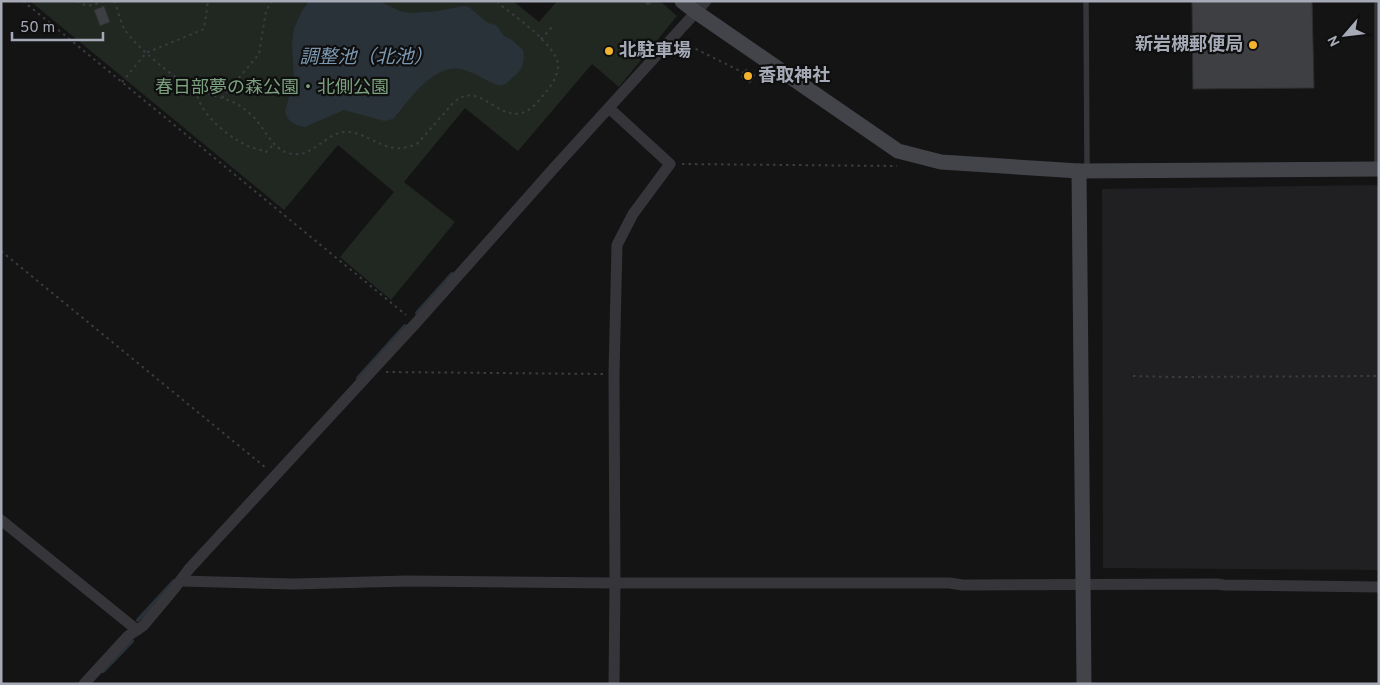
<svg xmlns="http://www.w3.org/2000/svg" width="1380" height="685" font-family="Overpass,'Noto Sans JP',sans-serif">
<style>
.built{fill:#202022}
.green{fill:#202821}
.water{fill:#2a3239}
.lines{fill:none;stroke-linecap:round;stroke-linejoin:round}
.stream{stroke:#2a3239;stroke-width:4}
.building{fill:#3e3f42;stroke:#2e2e31}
.path{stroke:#3b3c41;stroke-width:2;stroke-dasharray:2.5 4;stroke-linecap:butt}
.lane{stroke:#35353a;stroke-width:5.5}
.street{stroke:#35353a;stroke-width:11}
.secondary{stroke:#43444a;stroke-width:15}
.poi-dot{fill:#f3b32e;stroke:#0f0f10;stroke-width:2}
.labels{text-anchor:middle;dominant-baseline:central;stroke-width:4.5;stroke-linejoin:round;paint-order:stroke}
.poi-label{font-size:18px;font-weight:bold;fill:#a5aab6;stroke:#0f0f10;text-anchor:start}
.park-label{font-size:18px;fill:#7ca17f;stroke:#0f0f10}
.water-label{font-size:19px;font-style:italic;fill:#7c98b1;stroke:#0f0f10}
</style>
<rect width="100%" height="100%" fill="#141415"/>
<polygon class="built" points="1379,185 1379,570 1103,568 1102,189"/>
<polygon class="green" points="30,1 513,1 539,22 557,1 660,1 677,16 619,87 592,64 518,151 465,108 404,182 455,222 391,300 340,257 394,192 338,145 284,210"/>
<path class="water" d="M309 1H379L400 11 410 13 438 11 463 6 469 7 488 23 496 25 504 36 512 40 523 50C525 60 523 68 516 75 512 77 508 83 504 85 493 89 470 65 450 69 424 75 410 100 393 119L384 121 344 110 305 127 296 125 289 120 285 112 294 77 292 45 294 28 302 11Z"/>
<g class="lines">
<g class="stream">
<polyline points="417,313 452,274"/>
<polyline points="358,378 405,326"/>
<polyline points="138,620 174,581"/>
<polyline points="103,671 132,641"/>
</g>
</g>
<g class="building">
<polygon points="1192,1 1312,1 1314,88 1193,89"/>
<polygon points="104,6 110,22 100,26 94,10"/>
<polygon points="746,69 755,75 750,83 741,77"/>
</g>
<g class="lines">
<g class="path">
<polyline points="23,1 406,315"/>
<path d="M77 1C86 8 93 5 104 1"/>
<path d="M115 1C118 10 120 22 125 30 136 47 179 83 198 90 212 96 228 98 240 106 246 110 253 116 257 121 266 132 274 149 288 153 314 161 325 129 350 132 375 136 389 158 418 143L454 102C482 78 500 129 530 109 536 105 541 97 546 92 552 85 558 75 558 65 557 45 513 15 498 3"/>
<polyline points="541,39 553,26"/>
<polyline points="684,43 744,73"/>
<polyline points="122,82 146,53 204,29 208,1"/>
<path d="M196 90C199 112 222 131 240 142 248 147 258 149 266 152L274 144"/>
<polyline points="222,98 259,54 266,11 272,1"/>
<polyline points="682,164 897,166"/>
<polyline points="1,251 266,468"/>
<polyline points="386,372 604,374"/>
<polyline points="1133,376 1172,377 1379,376"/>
</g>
<g class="lane">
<polyline points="1086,1 1087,169"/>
<polyline points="648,2 649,1"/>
<polyline points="1377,167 1377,1"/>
</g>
<g class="street">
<polyline points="609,108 670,164 633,214 617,245 614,374 615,583 614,684"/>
<polyline points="1,520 137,630"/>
<polyline points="180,581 293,584 407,581 615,583 949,583 963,585 1217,584 1224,585 1379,587"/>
<polyline points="84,684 128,636 143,626 174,589 189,569 416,323 554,168 706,1"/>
</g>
<g class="secondary">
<polyline points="682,1 696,12 898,151 941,162 1079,171 1379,169"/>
<polyline points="1079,171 1084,684"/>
</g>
</g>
<g class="poi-dot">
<circle cx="1253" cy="45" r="5"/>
<circle cx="609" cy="51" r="5"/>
<circle cx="748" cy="76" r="5"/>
</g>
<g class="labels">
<g class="poi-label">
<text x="1243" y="45" text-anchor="end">新岩槻郵便局</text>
<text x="619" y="51">北駐車場</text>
<text x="758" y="76">香取神社</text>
</g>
<g class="park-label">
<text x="272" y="88">春日部夢の森公園・北側公園</text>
</g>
<g class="water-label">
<text x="366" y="58">調整池（北池）</text>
</g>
</g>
<rect width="1380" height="685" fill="none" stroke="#a5aab6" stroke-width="5"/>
<g transform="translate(1345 35) rotate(242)" stroke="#0f0f10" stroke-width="4" paint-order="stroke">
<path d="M0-4L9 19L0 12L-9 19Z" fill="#a5aab6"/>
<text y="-8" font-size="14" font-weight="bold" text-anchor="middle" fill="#a5aab6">N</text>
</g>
<path d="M12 32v8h91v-8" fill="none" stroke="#a5aab6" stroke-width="2.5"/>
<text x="20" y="32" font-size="15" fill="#a5aab6" stroke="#0f0f10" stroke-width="4" paint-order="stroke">50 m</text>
</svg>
